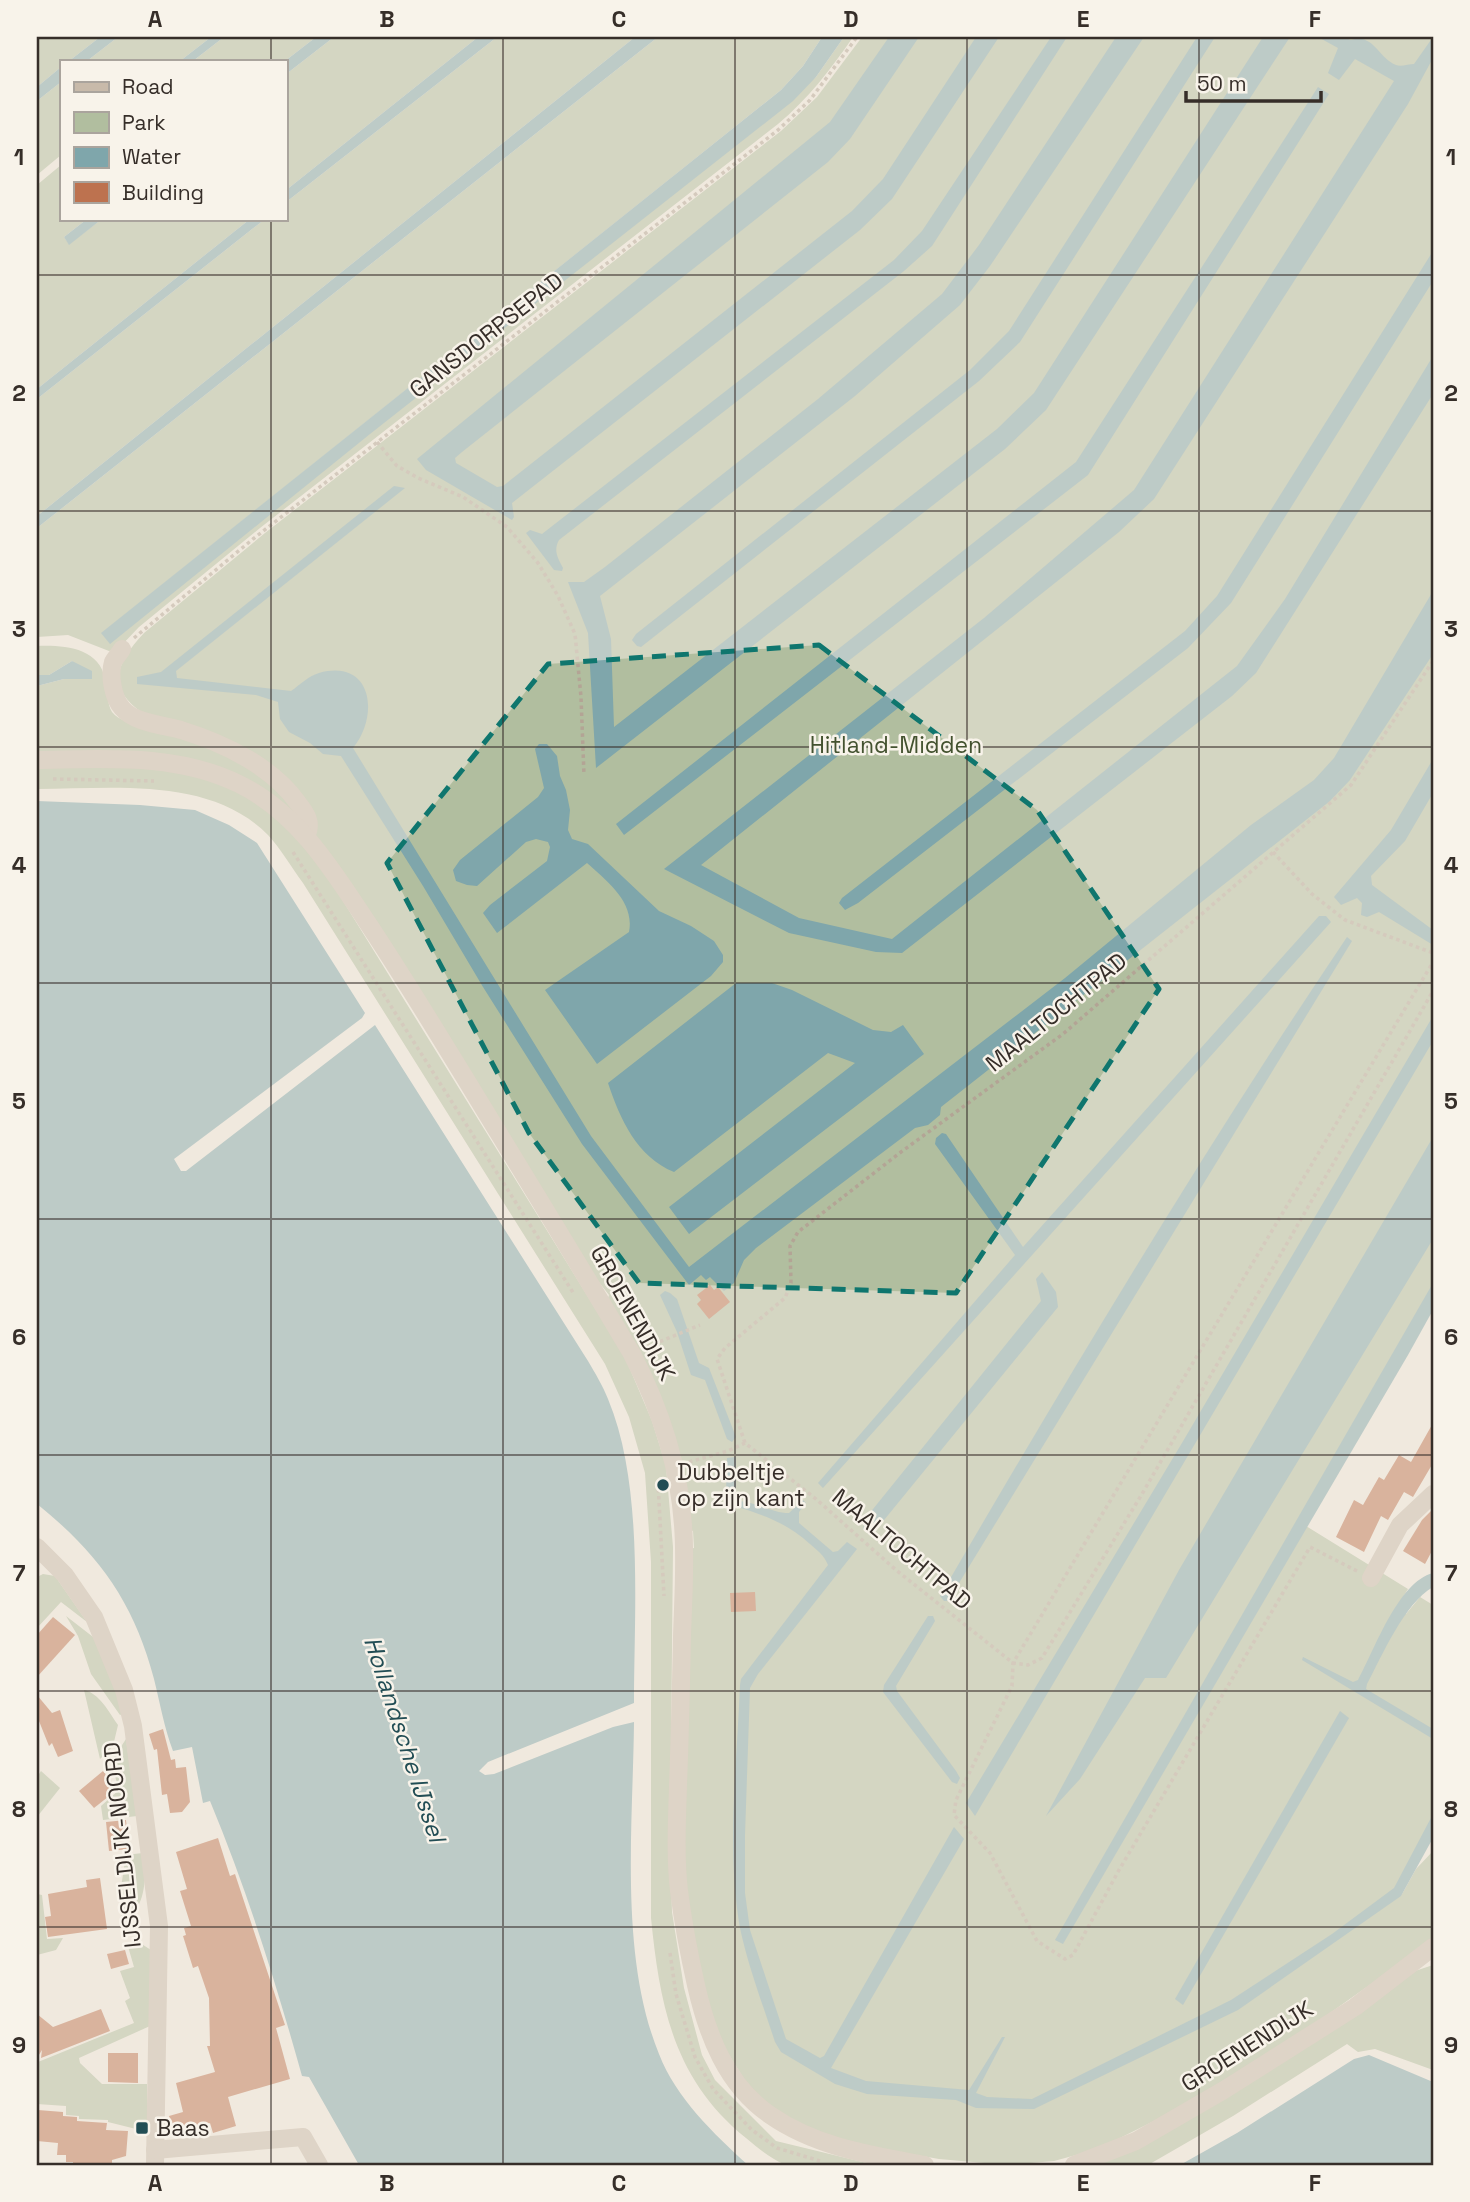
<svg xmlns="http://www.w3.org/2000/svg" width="1470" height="2202" font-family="'Space Grotesk',sans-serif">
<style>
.green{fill:#b1be9f}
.water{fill:#7fa6ab}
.building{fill:#bd724f}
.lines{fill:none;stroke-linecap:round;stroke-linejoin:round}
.path{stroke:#b3a495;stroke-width:3.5;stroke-dasharray:3.5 3.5;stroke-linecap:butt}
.minor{stroke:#c8baaa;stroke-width:18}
.marked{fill:none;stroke:#0f766e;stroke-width:5;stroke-dasharray:14 9;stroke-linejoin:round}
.grid{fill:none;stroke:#362e29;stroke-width:2;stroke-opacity:0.55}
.poi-dot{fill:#224d54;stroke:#f8f3ea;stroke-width:2.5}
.labels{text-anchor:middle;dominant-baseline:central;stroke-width:5;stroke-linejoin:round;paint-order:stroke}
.street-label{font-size:23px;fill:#362e29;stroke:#f8f3ea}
.park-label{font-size:23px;fill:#43522f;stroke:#f8f3ea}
.poi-label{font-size:23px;fill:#362e29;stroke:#f8f3ea;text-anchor:start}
.water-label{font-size:24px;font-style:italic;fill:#224d54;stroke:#f8f3ea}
.neatline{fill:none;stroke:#362e29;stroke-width:2.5}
.grid-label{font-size:23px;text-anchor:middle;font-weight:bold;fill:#362e29}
</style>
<rect width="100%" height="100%" fill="#f0e9de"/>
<g class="green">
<polygon points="37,37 100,37 69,61 61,61 61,67 37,87"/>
<polygon points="118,37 211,37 180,61 87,61"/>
<polygon points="224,37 316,37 285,61 193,61"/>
<polygon points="334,37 478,37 285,191 285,75"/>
<polygon points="497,37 635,37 37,516 37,399 265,219 285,219 285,203"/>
<path d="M658 37H822L803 66 781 90 102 633 110 643 265 514 816 77 844 37H853C831 69 808 99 778 124L260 528 139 627 118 649 109 651 68 635 37 637V528Z"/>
<path d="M862 37H1433V1295L1292 1550 1306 1526 1408 1589 1396 1608 1406 1614 1420 1597 1433 1605V1826L1401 1896 1416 1869 1433 1851V1940L1299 2035 1168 2114 1098 2149 1054 2161 1007 2165 939 2159 854 2144 803 2130 772 2110 749 2087 709 2023 693 1949 684 1868 688 1549 694 1548 693 1531 690 1530 677 1447 608 1298 609 1295 598 1281 301 817 253 784 37 752V686L64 679H91L72 661 49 675H37V646C63 645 99 647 105 679 107 688 107 704 112 712 119 721 131 722 142 725L143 713C104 687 118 661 144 633L265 533 781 131 817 97Z"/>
<polygon points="61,82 61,155 37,175 37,101"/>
<polygon points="61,165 61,219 87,219 64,237 69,244 102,219 250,219 37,389 37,185"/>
<path d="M37 764C94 765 157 761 212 780 266 798 304 843 335 888L624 1355 652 1421 666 1466 673 1547 670 1851 672 1912 684 1988 702 2055 715 2080 776 2141 875 2165H786C771 2159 759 2149 746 2138 674 2080 660 2007 651 1918V1562L645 1473 629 1417 605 1364 303 883C292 868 281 849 268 835 210 776 112 789 37 789Z"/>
<polygon points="43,1574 55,1576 87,1622 61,1602 37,1628 37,1577"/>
<polygon points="66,1616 97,1640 114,1684 122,1714 120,1715 91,1674 78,1636"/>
<path d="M84 1690C99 1693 109 1712 118 1725L113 1746 100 1759Z"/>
<polygon points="126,1739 137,1816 103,1820 101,1806 119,1790 111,1762"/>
<polygon points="41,1771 60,1788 37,1817 37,1777"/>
<path d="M143 1853C146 1879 147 1899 128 1921L124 1922C114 1904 125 1876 125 1855Z"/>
<polygon points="37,1894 42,1895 47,1939 63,1938 56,1950 37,1955"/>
<polygon points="127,1943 140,1943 151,1950 150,2026 79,2058 80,2063 102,2084 147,2084 147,2128 144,2131 108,2122 108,2120 79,2119 79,2116 66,2115 66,2106 37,2104 38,2062 134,2023 125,2001 130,1998 120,1971 134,1967"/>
<polygon points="1433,1965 1433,2070 1375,2049 1358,2052 1347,2044 1233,2116 1148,2165 1097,2165 1415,1971"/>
</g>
<g class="water">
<polygon points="100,37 118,37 87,61 69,61"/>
<polygon points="211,37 224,37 193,61 180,61"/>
<polygon points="316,37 334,37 285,75 285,61"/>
<polygon points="478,37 497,37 285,203 285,191"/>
<polygon points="635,37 658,37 37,528 37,516"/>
<polygon points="822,37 844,37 816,77 793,101 370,434 110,644 101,633 781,90 803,66"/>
<polygon points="889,37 919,37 850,139 828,162 462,452 455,458 456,463 497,487 503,486 852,211 883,179 976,37 999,37 892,199 860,230 512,503 514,517 512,520 426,470 417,459 830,122"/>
<path d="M1051 37H1067L932 246 904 271 559 540C553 551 558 558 563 568L562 571 554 570 526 533 530 530 542 534 894 260 922 231Z"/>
<polygon points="1116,37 1144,37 990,266 960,305 855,396 600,596 611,639 614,727 997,429 1034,393 1263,37 1290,37 1046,410 1005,449 596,768 588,633 568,582 584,582 605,567 818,399 942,294 979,245"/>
<polygon points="1197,37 1215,37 1020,342 979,381 641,647 637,646 632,640 636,634 970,370 1009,331"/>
<path d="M1318 37H1342L1351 40C1374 33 1378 58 1396 65 1401 67 1409 64 1414 64L1433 37V58L1408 104 1154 499 1119 532 701 865 799 918 892 939 1237 666 1285 599 1433 356V394L1256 673 1232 696 902 953 876 952 789 933 664 869 984 618 1134 490 1394 81 1355 59 1339 80 1328 73 1338 48Z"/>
<polygon points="61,67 61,82 37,101 37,87"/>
<polygon points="1318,87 1329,94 1088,475 624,835 616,824 1076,462"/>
<polygon points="87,219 102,219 69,245 64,237"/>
<polygon points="250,219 265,219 37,399 37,389"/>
<polygon points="1433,251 1433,281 1231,603 1188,648 858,903 845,910 839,903 842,898 1185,631 1217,596"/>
<path d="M394 486 405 488 176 671 177 678 291 691C300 685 308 676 319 673 372 658 380 715 353 748L591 1136 689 1267 1065 978 1251 825 1314 780 1334 758 1433 591V654L1350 780 1330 801 941 1107 940 1115 928 1125 915 1128 756 1248 744 1260 734 1283 724 1291 710 1277 706 1280 701 1275 689 1285 582 1144 483 987 423 886 341 756 323 754 310 743 289 732 280 719 278 702 256 695 137 684V677L161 672Z"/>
<polygon points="72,661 92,671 92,679 64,679 37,686 37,675 49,675"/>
<path d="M539 744H547L557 756 560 776 566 790 570 810 568 830 572 839 588 844 659 911 691 926 714 941 723 955V962L711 976 597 1064 545 990 629 932C635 902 607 881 587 863L497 933 483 913 490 905 547 861 550 847 548 842 536 839 526 842 477 886 467 885 456 881 453 870 460 860 538 797 544 788 535 749Z"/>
<polygon points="1433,759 1433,793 1405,841 1371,876 1372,885 1433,930 1433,945 1379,912 1367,917 1361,915 1362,903 1357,898 1341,905 1334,897 1391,830"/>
<path d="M37 801 140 805 195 810 229 825 257 843 365 1013 362 1018 174 1159 181 1171H186L375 1025 588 1361C595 1373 603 1386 608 1399 644 1485 634 1610 634 1703L488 1762 479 1771 485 1775 494 1774 613 1727 634 1722C633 1826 619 1956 659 2054 676 2098 714 2134 748 2165H359L309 2077 302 2076C276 1983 247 1890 210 1801L203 1803 192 1747 173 1751C164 1727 160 1703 154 1679 134 1602 98 1553 37 1504Z"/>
<polygon points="1319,916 1326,916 1331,922 823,1488 818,1483 1015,1255 935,1144 936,1138 942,1133 946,1134 1023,1247"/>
<path d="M1347 937 1352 941 948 1601H944L940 1596C1070 1373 1203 1151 1347 937Z"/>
<path d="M736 983H772L792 990 873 1030 891 1032 903 1025 924 1054 689 1234 669 1207 855 1063 828 1053 674 1172C637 1157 620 1119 608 1083Z"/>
<polygon points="1433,1016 1433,1041 975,1816 966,1803 1182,1443"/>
<polygon points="1433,1137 1433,1239 1166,1678 1145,1678 1080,1779 1046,1816 1179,1570"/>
<polygon points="1042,1272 1056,1292 1058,1307 871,1536 863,1529 865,1519 1041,1301 1036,1279"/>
<polygon points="1433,1283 1433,1310 1408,1355 1063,1944 1055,1940"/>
<polygon points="665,1291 670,1293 677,1299 699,1363 709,1368 736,1437 732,1442 727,1439 705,1380 691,1375 677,1332 660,1295"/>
<path d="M736 1457V1501C755 1501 771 1513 789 1513L803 1500 806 1503 799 1512V1523L833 1552 838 1551 847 1542 857 1549 758 1674 750 1688 745 1835V1893L750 1930 786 2039 820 2058 824 2056 954 1827 964 1839 831 2068 866 2081 969 2090 1002 2037H1005L976 2093 987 2097 1032 2099 1231 2000 1332 1934 1394 1888 1433 1814V1838L1401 1896 1238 2010 1034 2109 976 2108 956 2100 867 2094 835 2084 781 2052 775 2042C763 2005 748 1966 740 1928 726 1849 737 1765 740 1685L741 1679 828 1565C824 1555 817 1550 810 1544 783 1520 762 1515 729 1504L726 1493 727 1458Z"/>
<path d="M1433 1573V1587C1404 1604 1383 1654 1367 1684L1366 1689 1433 1729V1739L1302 1660 1303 1657 1353 1682 1358 1680C1375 1649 1398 1582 1433 1573Z"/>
<polygon points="928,1616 933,1616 935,1621 896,1686 897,1691 956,1771 960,1778 957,1784 952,1782 883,1692 884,1685"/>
<polygon points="1340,1711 1349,1718 1183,2005 1175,1999"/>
<polygon points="1369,2055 1433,2082 1433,2165 1180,2165 1237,2133 1354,2059"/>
</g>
<g class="building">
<polygon points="710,1285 714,1290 718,1287 730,1302 709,1319 697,1304 701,1300 697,1295"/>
<polygon points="1433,1423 1433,1463 1413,1497 1404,1492 1388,1520 1381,1516 1364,1552 1336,1537 1354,1500 1363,1505 1379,1477 1384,1480 1399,1455 1411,1462"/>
<polygon points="1433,1509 1433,1549 1425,1564 1403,1551 1422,1520"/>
<polygon points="755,1592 756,1611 731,1612 730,1593"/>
<polygon points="53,1617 75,1635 37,1677 37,1635"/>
<polygon points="37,1695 52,1713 60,1710 73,1751 58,1757 52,1743 49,1746 37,1716"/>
<polygon points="163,1729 171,1760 175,1759 176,1768 186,1767 190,1802 182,1812 170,1813 167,1794 162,1795 157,1749 154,1750 149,1734"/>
<polygon points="103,1771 118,1789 94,1808 79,1791"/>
<polygon points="126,1820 129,1849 109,1851 106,1822"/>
<polygon points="218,1838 230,1876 235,1874 285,2025 276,2028 290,2079 228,2097 236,2126 213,2133 210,2123 174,2132 169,2116 183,2112 176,2083 215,2072 207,2046 210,2046 209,1998 198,1966 193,1968 183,1936 186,1935 184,1928 191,1926 180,1891 187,1889 176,1852"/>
<polygon points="100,1878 107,1929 48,1937 45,1917 51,1916 48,1894 87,1887 86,1880"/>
<polygon points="125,1950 129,1964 111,1969 107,1954"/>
<polygon points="101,2009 110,2031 41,2058 42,2050 37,2058 37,2014 53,2027"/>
<polygon points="108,2053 138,2053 138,2083 108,2082"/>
<polygon points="38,2110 63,2112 63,2116 77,2117 77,2121 107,2123 106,2130 128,2131 126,2156 112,2160 112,2165 73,2165 73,2162 66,2162 66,2155 57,2155 58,2143 37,2141"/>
</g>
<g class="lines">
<g class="path">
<polyline points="377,442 397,466 418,478 463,497 507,527 538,563 558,596 575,634 581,697 584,775"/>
<polyline points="134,638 253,539 778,130 810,100 857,37"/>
<polyline points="1433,661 1351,785 1063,1034 901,1152 798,1232 790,1246 791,1283 785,1298 725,1348 717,1359 745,1443 816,1499 896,1570 1013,1663 1028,1665 1042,1658 1142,1494 1433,991"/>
<polyline points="53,779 154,781"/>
<polyline points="293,852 574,1294"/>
<polyline points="1273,852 1312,894 1345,920 1433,953"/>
<polyline points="647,1347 700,1325"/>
<polyline points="689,1462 728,1451 745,1443"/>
<polyline points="658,1482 664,1596"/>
<polyline points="1357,1571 1310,1547 1119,1870 1073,1955 1065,1959 1037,1941 990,1853 954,1815 956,1800 1012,1686 1013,1663 1433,962"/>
<polyline points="670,1953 676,1994 695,2057 713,2089 752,2130 777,2148 820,2161"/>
</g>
<g class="minor">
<path d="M122 649C120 653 115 658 113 662 109 675 113 698 122 708 134 723 163 725 181 730 223 743 272 766 298 803 306 813 313 823 306 836"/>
<path d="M37 760C105 759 176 753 239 784 298 813 332 869 367 922 401 973 433 1026 465 1078 521 1170 577 1261 632 1354 659 1406 679 1466 683 1525 686 1562 683 1600 682 1637 681 1686 680 1736 678 1785 677 1820 675 1856 679 1891 683 1922 689 1954 696 1985 707 2034 726 2085 770 2115 816 2147 870 2155 925 2165"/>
<polyline points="37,1547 65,1575 94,1617 124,1690 133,1726 159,1926 155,2165"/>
<polyline points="1371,1578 1400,1525 1433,1494"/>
<polyline points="155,2150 303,2137 319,2165"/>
<polyline points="1074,2165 1136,2141 1224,2090 1355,2007 1433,1947"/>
</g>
</g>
<path d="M0 0H1470V2202H0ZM819 645 1037 810 1159 989 956 1293 639 1283 529 1133 387 863 548 664Z" fill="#f0e9de" fill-opacity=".55" fill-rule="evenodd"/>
<path class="marked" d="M819 645 1037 810 1159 989 956 1293 639 1283 529 1133 387 863 548 664Z"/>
<path class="grid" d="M271 37V61M503 37V2165M735 37V2165M967 37V2165M1199 37V2165M271 219V2165M37 275H1433M37 511H1433M37 747H1433M37 983H1433M37 1219H1433M37 1455H1433M37 1691H1433M37 1927H1433"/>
<g class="poi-dot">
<circle cx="663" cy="1485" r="7"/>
<rect x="135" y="2121" width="14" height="14" rx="3.5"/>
</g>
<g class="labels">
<g class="street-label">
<text transform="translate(486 335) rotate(-38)">GANSDORPSEPAD</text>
<text transform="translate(1056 1012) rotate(-39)">MAALTOCHTPAD</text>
<text transform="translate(633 1313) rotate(61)">GROENENDIJK</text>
<text transform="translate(902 1549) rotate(40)">MAALTOCHTPAD</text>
<text transform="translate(122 1845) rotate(-96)">IJSSELDIJK-NOORD</text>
<text transform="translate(1247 2046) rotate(-32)">GROENENDIJK</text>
</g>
<g class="park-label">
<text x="896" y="745">Hitland-Midden</text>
</g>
<g class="poi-label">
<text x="677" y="1472">Dubbeltje<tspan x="677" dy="26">op zijn kant</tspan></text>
<text x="156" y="2128">Baas</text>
</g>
<g class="water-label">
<text transform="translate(405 1739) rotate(72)">Hollandsche IJssel</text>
</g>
</g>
<rect width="1470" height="2202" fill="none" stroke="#f8f3ea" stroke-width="77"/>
<rect x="60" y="60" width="228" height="161" fill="#f8f3ea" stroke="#aaa49d" stroke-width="2"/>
<rect x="74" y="82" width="35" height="10" fill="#c8baaa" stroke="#aaa49d" stroke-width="2"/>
<text x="122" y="94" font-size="21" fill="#362e29">Road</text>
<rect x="74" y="112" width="35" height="21" fill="#b1be9f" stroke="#aaa49d" stroke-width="2"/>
<text x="122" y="130" font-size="21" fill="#362e29">Park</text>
<rect x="74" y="147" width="35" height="21" fill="#7fa6ab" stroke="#aaa49d" stroke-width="2"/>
<text x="122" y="164" font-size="21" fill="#362e29">Water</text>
<rect x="74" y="182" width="35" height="21" fill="#bd724f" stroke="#aaa49d" stroke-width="2"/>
<text x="122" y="200" font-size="21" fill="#362e29">Building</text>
<path d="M1186 91v10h135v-10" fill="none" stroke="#362e29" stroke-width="3.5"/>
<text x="1197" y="91" font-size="21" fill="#362e29" stroke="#f8f3ea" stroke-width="5" paint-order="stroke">50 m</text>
<rect x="38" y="38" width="1394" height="2126" class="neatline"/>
<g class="grid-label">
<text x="155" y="27">A</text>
<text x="387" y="27">B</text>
<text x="619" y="27">C</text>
<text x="851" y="27">D</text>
<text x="1083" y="27">E</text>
<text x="1315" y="27">F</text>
<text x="19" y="165">1</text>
<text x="1451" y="165">1</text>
<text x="19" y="401">2</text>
<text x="1451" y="401">2</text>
<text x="19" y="637">3</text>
<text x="1451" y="637">3</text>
<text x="19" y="873">4</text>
<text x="1451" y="873">4</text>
<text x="19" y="1109">5</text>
<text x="1451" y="1109">5</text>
<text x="19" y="1345">6</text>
<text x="1451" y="1345">6</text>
<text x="19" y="1581">7</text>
<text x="1451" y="1581">7</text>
<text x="19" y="1817">8</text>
<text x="1451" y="1817">8</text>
<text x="19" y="2053">9</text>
<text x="1451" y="2053">9</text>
<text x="155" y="2191">A</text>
<text x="387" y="2191">B</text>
<text x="619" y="2191">C</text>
<text x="851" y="2191">D</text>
<text x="1083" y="2191">E</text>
<text x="1315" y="2191">F</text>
</g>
</svg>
